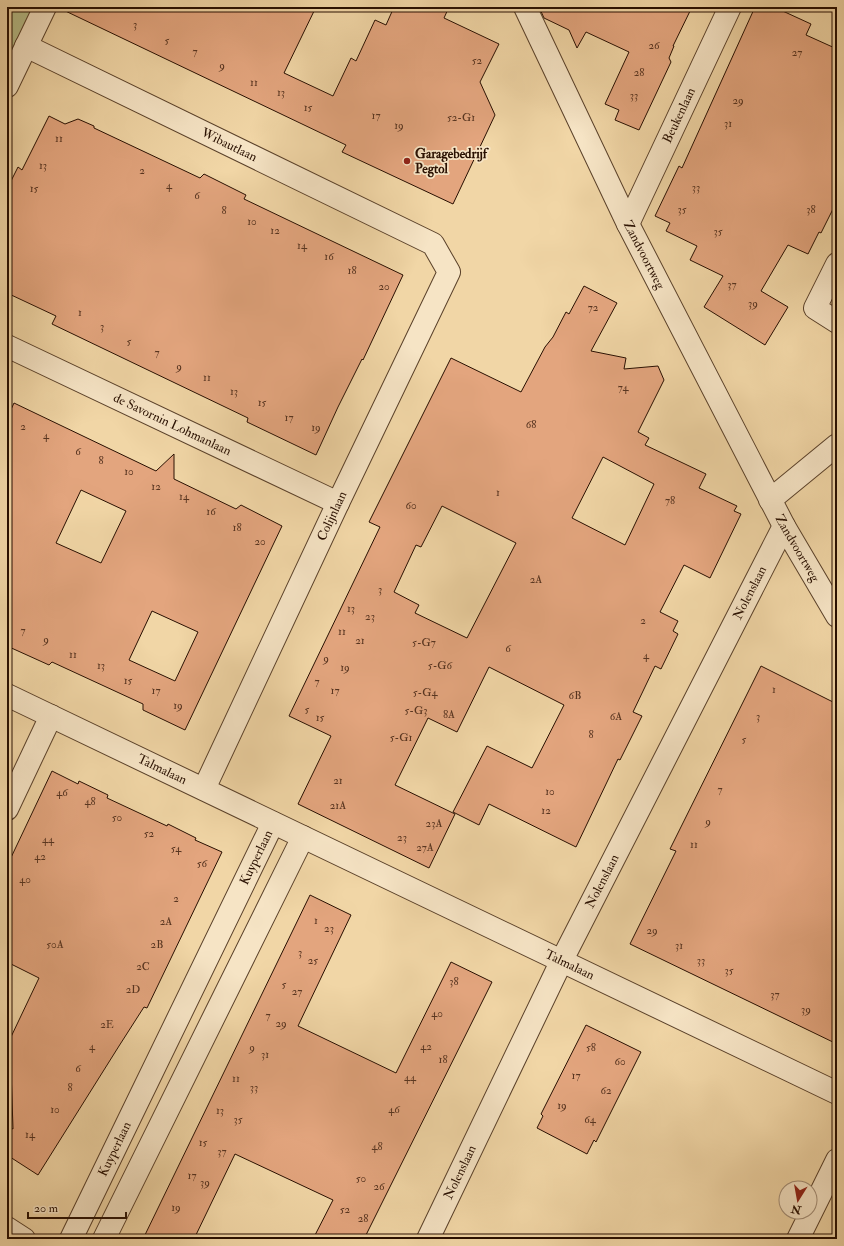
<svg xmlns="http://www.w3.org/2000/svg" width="844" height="1246" font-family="'IM FELL Double Pica',serif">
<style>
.green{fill:#b7be89;stroke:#706645}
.building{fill:#e3a57e;stroke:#280f01;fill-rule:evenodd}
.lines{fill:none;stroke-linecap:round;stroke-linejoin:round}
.minor-casing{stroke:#5a412a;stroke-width:24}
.minor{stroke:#f6e4c5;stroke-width:22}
.poi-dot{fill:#8f2418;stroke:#f6e4c5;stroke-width:1.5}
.labels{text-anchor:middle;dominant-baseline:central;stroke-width:3.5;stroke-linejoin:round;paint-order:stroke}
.number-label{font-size:11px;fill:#573420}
.street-label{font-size:13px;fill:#280f01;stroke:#f6e4c5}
.poi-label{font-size:13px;font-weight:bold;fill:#280f01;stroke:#f6e4c5;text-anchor:start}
</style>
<rect width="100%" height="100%" fill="#f1d6a6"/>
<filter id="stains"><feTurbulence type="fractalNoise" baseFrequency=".005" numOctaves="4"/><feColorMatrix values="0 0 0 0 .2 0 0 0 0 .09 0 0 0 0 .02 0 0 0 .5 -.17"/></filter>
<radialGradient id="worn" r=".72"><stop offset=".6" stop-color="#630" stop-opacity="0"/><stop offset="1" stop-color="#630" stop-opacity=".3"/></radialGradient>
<polygon class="green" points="7,7 34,7 7,65"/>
<g class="building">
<polygon points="57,7 316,7 284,73 333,96 351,58 356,61 375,20 386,25 394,7 449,7 444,18 499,44 480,82 495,115 453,204 342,152 346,145"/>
<polygon points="539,7 692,7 673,46 674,46 669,58 671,62 639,130 615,120 619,110 605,104 629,52 586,32 577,48 569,30 544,18"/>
<polygon points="755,7 774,7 811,24 806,35 837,49 837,201 821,233 819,232 808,254 788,245 761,291 788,307 765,345 704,307 723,276 690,260 697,246 666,231 670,223 655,216 679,166 682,168"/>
<polygon points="49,116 65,124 78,119 94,126 94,128 200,178 204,174 246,195 244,199 403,275 363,360 362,359 338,407 316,455 247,422 248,418 52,324 56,316 7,293 7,189 18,167 22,170"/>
<path d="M584 286 617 303 591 351 626 358 624 369 658 366 664 380 638 432 649 438 645 445 706 474 699 488 737 506 734 511 741 514 710 578 684 565 660 612 678 621 673 631 678 634 661 669 655 666 633 712 642 716 620 760 618 759 576 847 489 804 479 825 453 812 487 746 532 768 564 705 489 667 457 732 428 718 395 785 455 814 429 868 298 804 331 736 289 716 380 527 369 522 451 358 521 392 545 347 553 337 566 312 569 314ZM603 457 654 484 625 545 572 518ZM442 506 516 543 467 638 415 613 419 605 394 592 416 545 421 547Z"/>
<path d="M14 403 156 471 174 454V479L236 509 241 505 282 526 185 730 143 710V704L52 662 49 665 7 646V418ZM81 490 126 511 101 563 56 543ZM152 611 198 632 175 681 129 660Z"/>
<polygon points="761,666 837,704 837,1044 630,944 676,851 670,849"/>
<polygon points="52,771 78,784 79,781 108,795 107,798 167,826 168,824 196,838 195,840 222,852 147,1008 144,1007 119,1046 38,1175 7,1155 7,1126 13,1129 10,1039 39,978 7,962 7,866"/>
<polygon points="310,895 351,915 298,1026 396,1073 451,962 492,982 364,1239 313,1239 333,1200 235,1154 194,1239 143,1239"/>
<polygon points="586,1025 641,1052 596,1142 594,1140 587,1154 537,1128 543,1116 541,1114"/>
</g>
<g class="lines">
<defs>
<g id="minor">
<path id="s1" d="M525 7 628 224 784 526 837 616"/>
<path id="s2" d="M26 46 433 244 449 272 338 503 204 789"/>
<polyline points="7,86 45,7"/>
<path id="s3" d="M628 224 730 7"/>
<polyline points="837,264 815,308 837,322"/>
<path id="s4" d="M7 346 338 503"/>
<polyline points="770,500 837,445"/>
<path id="s5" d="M7 695 837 1093"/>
<polyline points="7,809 51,716"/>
<polyline points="7,1228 24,1239"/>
<path id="s6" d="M71 1239 273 823"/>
<polyline points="104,1239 303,837"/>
<path id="s7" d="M428 1239 562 960 784 526"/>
<polyline points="798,1239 837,1160"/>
</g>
</defs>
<use href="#minor" class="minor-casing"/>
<use href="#minor" class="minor"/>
</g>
<circle class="poi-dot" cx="407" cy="161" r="4"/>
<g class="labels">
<g class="number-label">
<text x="135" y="24">3</text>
<text x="167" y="40">5</text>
<text x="654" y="45">26</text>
<text x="195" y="51">7</text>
<text x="797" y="52">27</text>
<text x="477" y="60">52</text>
<text x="222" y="65">9</text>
<text x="639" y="72">28</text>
<text x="254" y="82">11</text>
<text x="281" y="92">13</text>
<text x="634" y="95">33</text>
<text x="738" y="100">29</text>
<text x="308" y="107">15</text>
<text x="376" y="115">17</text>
<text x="461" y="117">52-G1</text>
<text x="728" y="123">31</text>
<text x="399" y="125">19</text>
<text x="59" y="138">11</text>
<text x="43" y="165">13</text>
<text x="142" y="170">2</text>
<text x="169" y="185">4</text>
<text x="696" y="187">33</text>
<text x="34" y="188">15</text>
<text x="197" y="195">6</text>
<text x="682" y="209">35</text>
<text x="811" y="209">38</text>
<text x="224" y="210">8</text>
<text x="252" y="221">10</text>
<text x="275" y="230">12</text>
<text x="718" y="231">35</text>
<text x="302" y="245">14</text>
<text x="329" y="256">16</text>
<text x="352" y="270">18</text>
<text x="732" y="284">37</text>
<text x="384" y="286">20</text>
<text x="753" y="303">39</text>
<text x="593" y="307">72</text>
<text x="80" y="312">1</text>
<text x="102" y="326">3</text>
<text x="129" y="341">5</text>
<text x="157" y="352">7</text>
<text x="179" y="366">9</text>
<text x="207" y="377">11</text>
<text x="623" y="387">74</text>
<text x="234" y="391">13</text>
<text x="262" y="402">15</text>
<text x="289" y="417">17</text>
<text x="531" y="424">68</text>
<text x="23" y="426">2</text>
<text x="316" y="427">19</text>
<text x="46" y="435">4</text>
<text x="78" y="451">6</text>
<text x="101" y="460">8</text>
<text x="129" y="471">10</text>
<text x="156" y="486">12</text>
<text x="498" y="492">1</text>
<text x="184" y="496">14</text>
<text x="670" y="500">78</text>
<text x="411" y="505">60</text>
<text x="211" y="511">16</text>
<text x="237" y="527">18</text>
<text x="260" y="541">20</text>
<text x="536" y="579">2A</text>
<text x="380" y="589">3</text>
<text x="351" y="608">13</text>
<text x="370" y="616">23</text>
<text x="643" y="620">2</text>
<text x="23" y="630">7</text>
<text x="342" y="631">11</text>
<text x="46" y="639">9</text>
<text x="360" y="640">21</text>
<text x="424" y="642">5-G7</text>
<text x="508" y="648">6</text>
<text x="73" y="654">11</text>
<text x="646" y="655">4</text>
<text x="326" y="658">9</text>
<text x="101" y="665">13</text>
<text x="440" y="665">5-G6</text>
<text x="345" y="667">19</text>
<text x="128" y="680">15</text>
<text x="317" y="681">7</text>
<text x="774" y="689">1</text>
<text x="156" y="690">17</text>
<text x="335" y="690">17</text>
<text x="425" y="692">5-G4</text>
<text x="575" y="695">6B</text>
<text x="178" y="705">19</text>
<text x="307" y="709">5</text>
<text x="416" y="710">5-G3</text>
<text x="449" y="714">8A</text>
<text x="616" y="716">6A</text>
<text x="758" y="716">3</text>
<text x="320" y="717">15</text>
<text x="591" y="734">8</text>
<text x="401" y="737">5-G1</text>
<text x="744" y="739">5</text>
<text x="338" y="780">21</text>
<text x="720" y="789">7</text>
<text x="550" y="791">10</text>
<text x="62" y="792">46</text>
<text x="90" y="801">48</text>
<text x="338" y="805">21A</text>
<text x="546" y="810">12</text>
<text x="117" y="817">50</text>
<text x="708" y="821">9</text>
<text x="434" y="823">23A</text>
<text x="149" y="833">52</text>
<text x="402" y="837">23</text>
<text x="48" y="839">44</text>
<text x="694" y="844">11</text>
<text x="425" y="847">27A</text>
<text x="176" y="848">54</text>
<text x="40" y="856">42</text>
<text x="202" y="863">56</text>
<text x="25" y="879">40</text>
<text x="176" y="898">2</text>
<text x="316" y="920">1</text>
<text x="166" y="921">2A</text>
<text x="329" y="928">23</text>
<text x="652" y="930">29</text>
<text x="55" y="944">50A</text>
<text x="157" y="944">2B</text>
<text x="679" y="945">31</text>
<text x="300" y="952">3</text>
<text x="313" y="960">25</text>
<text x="701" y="960">33</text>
<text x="143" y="966">2C</text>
<text x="729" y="970">35</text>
<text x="454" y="981">38</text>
<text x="284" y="984">5</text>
<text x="133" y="989">2D</text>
<text x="297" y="991">27</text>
<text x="775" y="994">37</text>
<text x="806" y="1009">39</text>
<text x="437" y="1013">40</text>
<text x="268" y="1015">7</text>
<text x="281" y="1023">29</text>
<text x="107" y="1024">2E</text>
<text x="92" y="1046">4</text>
<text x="426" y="1046">42</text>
<text x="252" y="1047">9</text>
<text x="591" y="1047">58</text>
<text x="265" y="1054">31</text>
<text x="443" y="1059">18</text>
<text x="620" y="1061">60</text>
<text x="78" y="1068">6</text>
<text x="576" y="1075">17</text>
<text x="410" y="1077">44</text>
<text x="236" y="1078">11</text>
<text x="70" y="1087">8</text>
<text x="254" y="1087">33</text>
<text x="606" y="1090">62</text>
<text x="562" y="1105">19</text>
<text x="55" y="1109">10</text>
<text x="394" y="1109">46</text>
<text x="220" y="1110">13</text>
<text x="238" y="1119">35</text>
<text x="590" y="1119">64</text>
<text x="30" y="1134">14</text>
<text x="203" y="1142">15</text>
<text x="377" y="1146">48</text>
<text x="222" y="1151">37</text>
<text x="192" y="1175">17</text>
<text x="361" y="1178">50</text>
<text x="205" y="1182">39</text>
<text x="379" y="1186">26</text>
<text x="176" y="1207">19</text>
<text x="345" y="1209">52</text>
<text x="363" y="1218">28</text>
</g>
<g class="street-label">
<text stroke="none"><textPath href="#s3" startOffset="120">Beukenlaan</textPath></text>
<text stroke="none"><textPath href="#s2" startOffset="226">Wibautlaan</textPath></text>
<text stroke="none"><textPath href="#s1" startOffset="275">Zandvoortweg</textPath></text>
<text stroke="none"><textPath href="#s4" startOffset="183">de Savornin Lohmanlaan</textPath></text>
<text transform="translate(332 516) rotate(-65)">Colijnlaan</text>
<text stroke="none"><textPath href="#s1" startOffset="606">Zandvoortweg</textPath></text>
<text stroke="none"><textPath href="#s7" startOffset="722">Nolenslaan</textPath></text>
<text stroke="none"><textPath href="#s5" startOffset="172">Talmalaan</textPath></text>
<text stroke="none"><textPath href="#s6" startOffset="424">Kuyperlaan</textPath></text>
<text stroke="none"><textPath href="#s7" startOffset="398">Nolenslaan</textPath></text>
<text stroke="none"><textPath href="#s5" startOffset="624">Talmalaan</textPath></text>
<text stroke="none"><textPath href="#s6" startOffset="100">Kuyperlaan</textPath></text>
<text stroke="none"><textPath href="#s7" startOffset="74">Nolenslaan</textPath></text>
</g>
<g class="poi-label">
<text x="415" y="154">Garagebedrijf<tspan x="415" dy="15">Pegtol</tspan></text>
</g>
</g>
<rect width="844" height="1246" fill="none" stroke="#f1d6a6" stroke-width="24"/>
<rect x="8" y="8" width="828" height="1230" fill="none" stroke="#280f01" stroke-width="2"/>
<rect x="12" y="12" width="820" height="1222" fill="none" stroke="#280f01"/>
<g transform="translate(798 1200) rotate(191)"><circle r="19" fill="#f6e4c5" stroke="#a48f77"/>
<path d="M0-3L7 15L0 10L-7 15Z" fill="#8f2418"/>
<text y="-6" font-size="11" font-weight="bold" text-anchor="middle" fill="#280f01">N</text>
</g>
<path d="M28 1212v6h98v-6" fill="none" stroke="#280f01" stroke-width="2"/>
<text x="34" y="1212" font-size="12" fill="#280f01" stroke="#f6e4c5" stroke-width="3" paint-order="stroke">20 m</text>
<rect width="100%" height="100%" filter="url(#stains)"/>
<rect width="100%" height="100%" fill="url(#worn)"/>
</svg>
